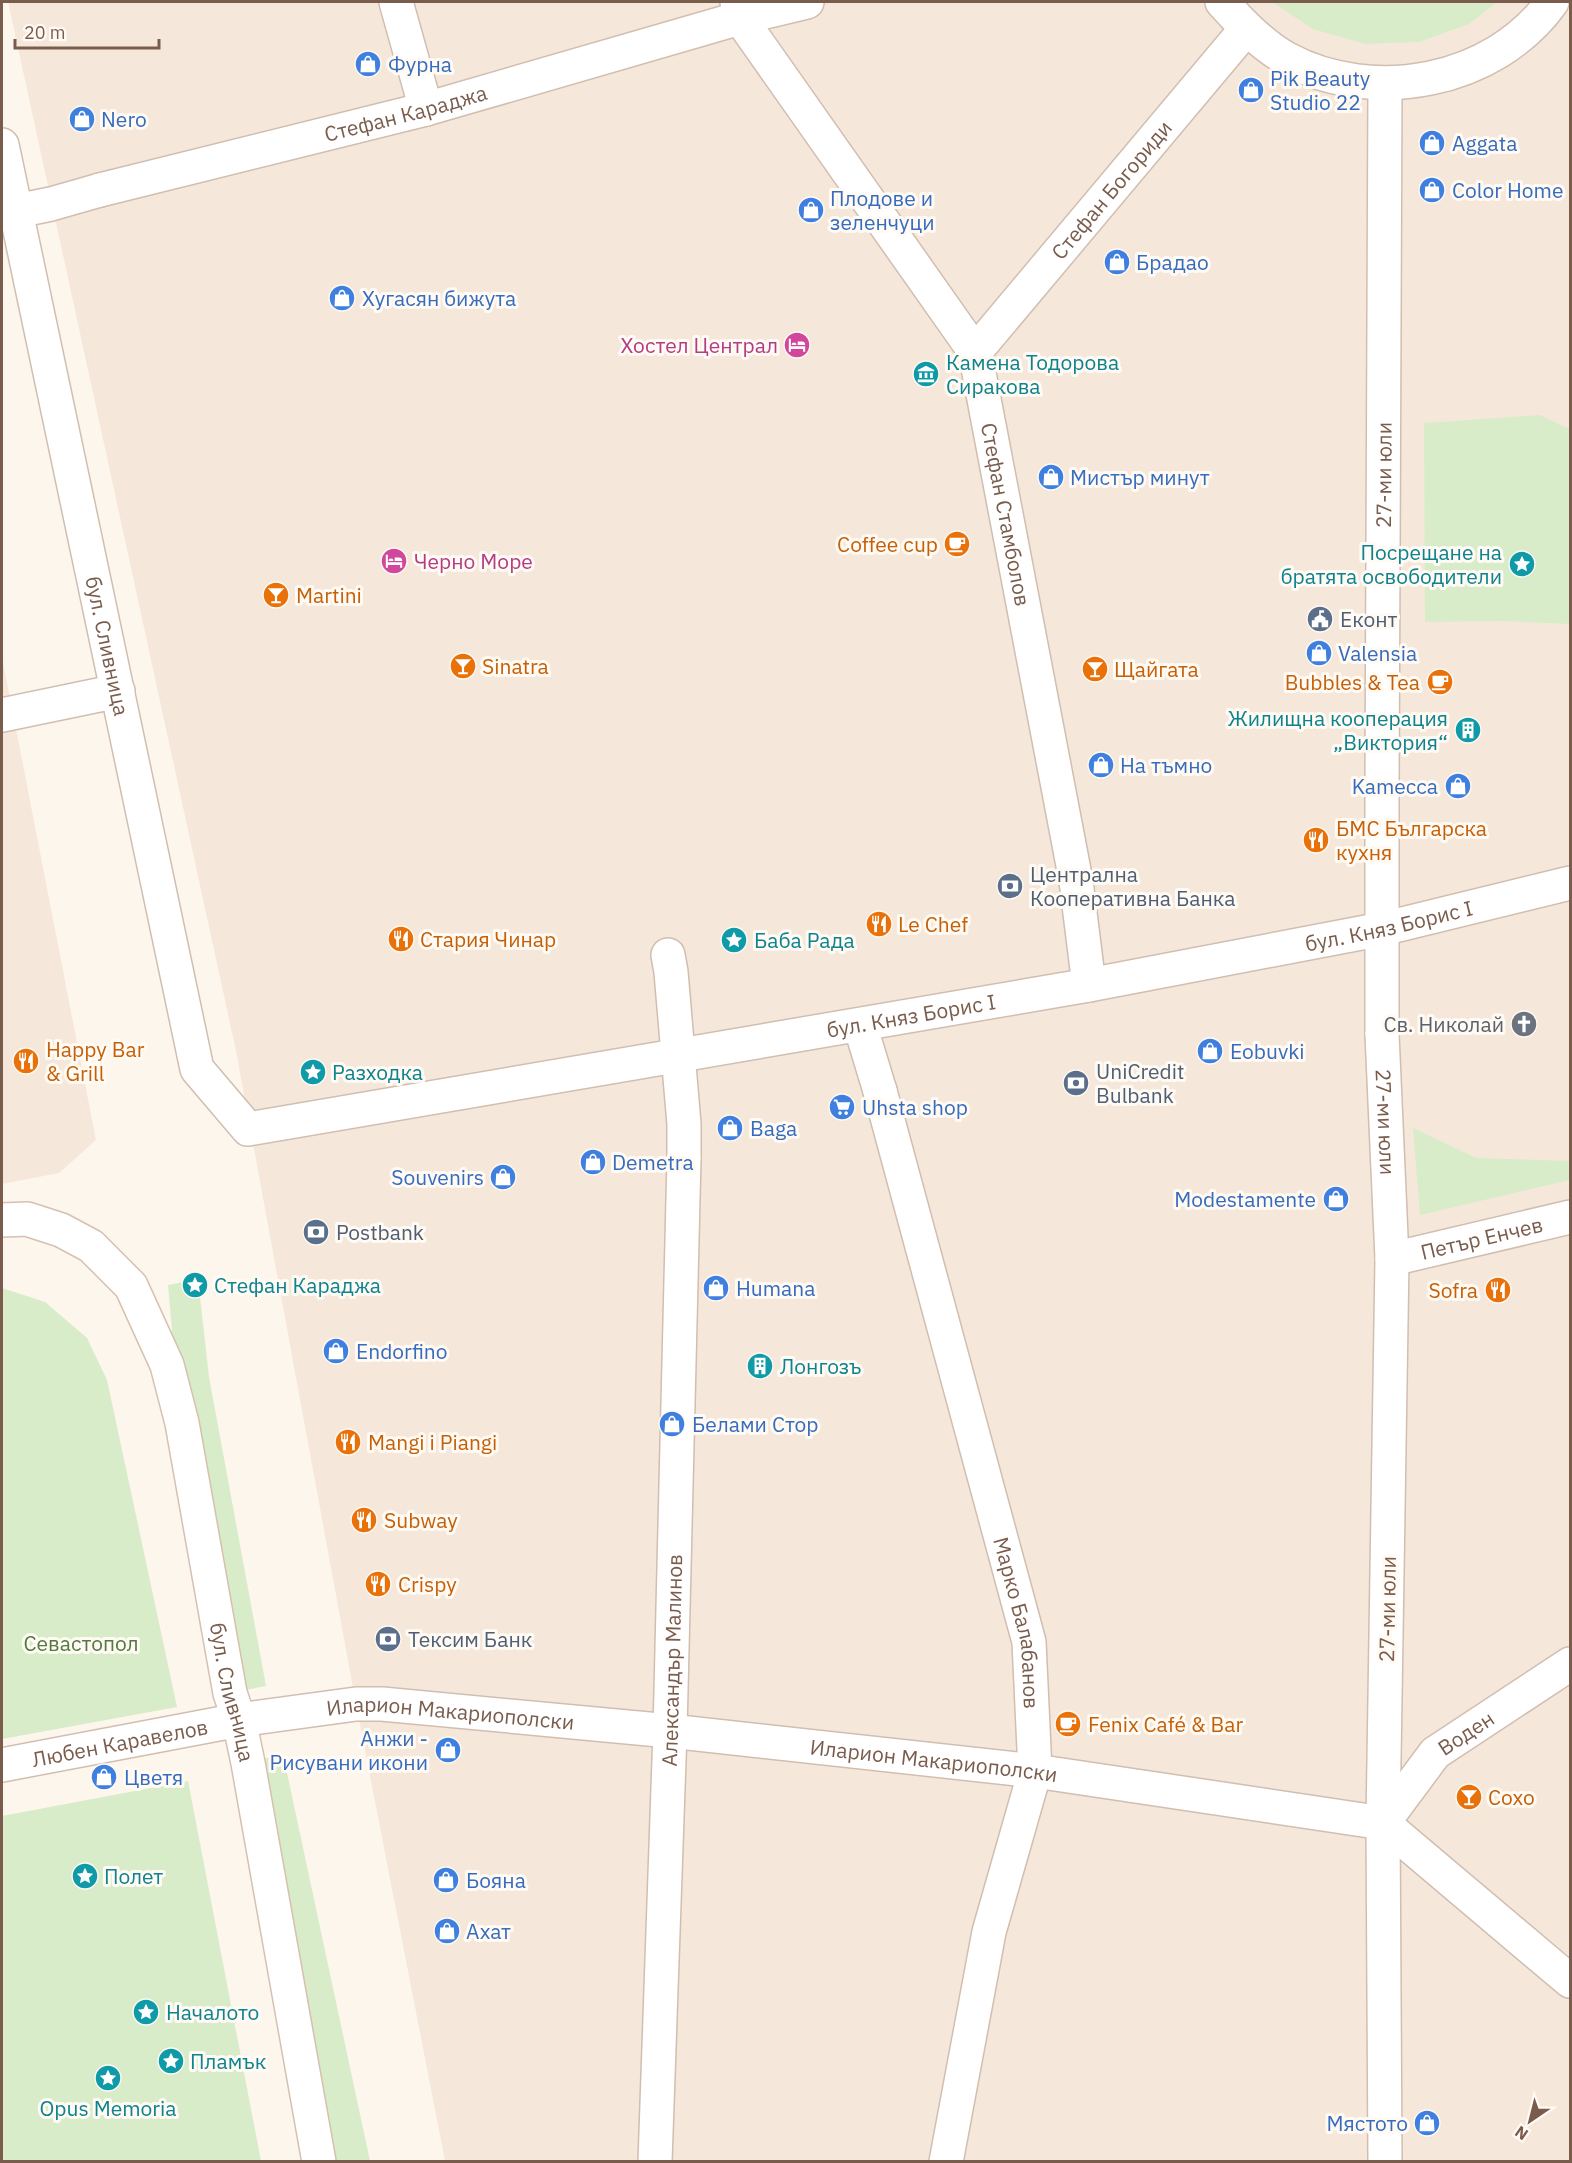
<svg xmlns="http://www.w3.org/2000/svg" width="1572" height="2163" font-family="'IBM Plex Sans',sans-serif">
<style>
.residential{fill:#f5e8da}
.green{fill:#d8ecc9}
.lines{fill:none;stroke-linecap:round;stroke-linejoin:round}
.pedestrian-casing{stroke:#d1beb0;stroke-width:36}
.minor-casing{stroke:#d1beb0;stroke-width:36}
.tertiary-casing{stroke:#d1beb0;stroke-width:36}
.secondary-casing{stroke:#d6c0b0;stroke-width:36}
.pedestrian{stroke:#fff;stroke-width:33}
.minor{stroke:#fff;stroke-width:33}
.tertiary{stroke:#fff;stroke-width:33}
.secondary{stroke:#fff;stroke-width:33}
.labels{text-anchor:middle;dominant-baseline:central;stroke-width:6;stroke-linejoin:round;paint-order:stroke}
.shop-label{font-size:21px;fill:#366cbe;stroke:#fffaf3;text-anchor:start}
.street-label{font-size:21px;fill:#7a5c4d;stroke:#fffaf3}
.hotel-label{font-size:21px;fill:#b23c85;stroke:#fffaf3;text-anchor:end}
.culture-label{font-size:21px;fill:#0d838f;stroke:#fffaf3;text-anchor:start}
.food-label{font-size:21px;fill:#c56008;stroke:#fffaf3;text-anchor:start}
.service-label{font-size:21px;fill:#4e5e75;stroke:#fffaf3;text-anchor:start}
.worship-label{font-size:21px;fill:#5b616d;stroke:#fffaf3;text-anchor:end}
.park-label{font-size:21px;fill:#537a41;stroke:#fffaf3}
</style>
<rect width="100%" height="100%" fill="#fdf6ec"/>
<g class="residential">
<polygon points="8,2 1570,2 1570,2161 445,2161 356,1704 236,1051"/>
<polygon points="2,657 96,1140 59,1173 2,1184"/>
</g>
<g class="green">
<polygon points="1272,2 1497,2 1469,24 1419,42 1365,44 1313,29"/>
<polygon points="1540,415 1570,429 1570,624 1502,621 1425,622 1424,423"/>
<polygon points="1413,1128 1476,1158 1570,1161 1570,1180 1420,1215"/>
<polygon points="198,1279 209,1377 266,1686 230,1693 167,1365 172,1330 168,1285"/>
<polygon points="2,1288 45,1302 87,1338 107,1380 177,1707 2,1739"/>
<polygon points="283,1754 370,2161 319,2161 248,1763"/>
<polygon points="188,1781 261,2161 2,2161 2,1816"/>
</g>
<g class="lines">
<defs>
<g id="pedestrian">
<path id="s1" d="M2 145 197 1069 248 1129 1089 985 1382 929 1570 883"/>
<polyline points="2,214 51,204 100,190"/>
<polyline points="2,715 118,691"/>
<polyline points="1076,881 1089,985"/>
<polyline points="668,955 671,972 684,1124 684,1158"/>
<polyline points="860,1025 880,1091"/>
<polyline points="1382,1034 1382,790"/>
</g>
<g id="minor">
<polyline points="396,2 426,109"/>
<path id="s2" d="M737 2 740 18 975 352 1076 881"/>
<path id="s3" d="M100 190 426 109 740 18 807 2"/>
<path id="s4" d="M975 352 1246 29"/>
<path id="s5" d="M1382 790 1385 84"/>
<path id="s6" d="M1382 1034 1392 1259 1383 1823 1385 2162"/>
<path id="s7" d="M880 1091 1029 1642 1035 1771 989 1932 946 2162"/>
<path id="s8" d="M1392 1259 1570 1217"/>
<path id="s9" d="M2 1765 239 1720 356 1704H382L670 1731 1035 1771 1383 1823 1570 1981"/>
<path id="s10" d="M1383 1823 1435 1753 1570 1664"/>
<path id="s11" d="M655 2162 670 1731 684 1158"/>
</g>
<path id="tertiary" d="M1222 2C1241 23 1262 45 1287 59 1373 105 1494 83 1552 2"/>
<g id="secondary">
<path id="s12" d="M2 1220 27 1219 61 1230 91 1246 131 1286 167 1365 182 1423 230 1693 239 1720 248 1763 319 2162"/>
</g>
</defs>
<use href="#pedestrian" class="pedestrian-casing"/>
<use href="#minor" class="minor-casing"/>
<use href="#tertiary" class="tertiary-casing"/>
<use href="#secondary" class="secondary-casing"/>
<use href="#pedestrian" class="pedestrian"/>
<use href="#minor" class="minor"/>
<use href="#tertiary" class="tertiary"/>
<use href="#secondary" class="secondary"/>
</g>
<defs>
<symbol id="shop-disc" viewBox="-11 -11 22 22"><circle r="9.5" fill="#3f7fe0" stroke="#fffaf3"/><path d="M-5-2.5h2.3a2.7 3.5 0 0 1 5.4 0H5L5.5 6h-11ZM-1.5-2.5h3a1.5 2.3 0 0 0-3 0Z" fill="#fff"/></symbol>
<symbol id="hotel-disc" viewBox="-11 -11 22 22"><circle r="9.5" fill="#d1479c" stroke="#fffaf3"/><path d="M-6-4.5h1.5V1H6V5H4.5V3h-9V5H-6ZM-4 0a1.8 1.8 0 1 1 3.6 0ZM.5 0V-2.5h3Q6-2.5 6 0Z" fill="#fff"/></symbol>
<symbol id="museum-disc" viewBox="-11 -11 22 22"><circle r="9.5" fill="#0f9aa8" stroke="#fffaf3"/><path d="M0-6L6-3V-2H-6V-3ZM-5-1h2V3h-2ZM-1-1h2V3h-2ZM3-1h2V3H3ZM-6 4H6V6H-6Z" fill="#fff"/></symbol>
<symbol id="cafe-disc" viewBox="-11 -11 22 22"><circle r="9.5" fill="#e8710a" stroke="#fffaf3"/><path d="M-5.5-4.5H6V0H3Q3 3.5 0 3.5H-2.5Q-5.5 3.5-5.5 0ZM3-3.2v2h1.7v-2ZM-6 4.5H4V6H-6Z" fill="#fff"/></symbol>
<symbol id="sight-disc" viewBox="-11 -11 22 22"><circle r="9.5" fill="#0f9aa8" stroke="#fffaf3"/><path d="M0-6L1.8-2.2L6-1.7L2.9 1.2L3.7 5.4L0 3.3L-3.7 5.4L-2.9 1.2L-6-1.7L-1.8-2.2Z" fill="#fff"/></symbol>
<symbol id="bar-disc" viewBox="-11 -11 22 22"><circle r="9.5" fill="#e8710a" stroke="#fffaf3"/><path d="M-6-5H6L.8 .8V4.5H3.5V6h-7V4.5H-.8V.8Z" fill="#fff"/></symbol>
<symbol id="civic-disc" viewBox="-11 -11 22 22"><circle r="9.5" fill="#5c6f8a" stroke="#fffaf3"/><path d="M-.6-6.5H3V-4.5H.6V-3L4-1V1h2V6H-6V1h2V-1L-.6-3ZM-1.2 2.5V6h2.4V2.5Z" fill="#fff"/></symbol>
<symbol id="building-disc" viewBox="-11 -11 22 22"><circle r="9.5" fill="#0f9aa8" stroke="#fffaf3"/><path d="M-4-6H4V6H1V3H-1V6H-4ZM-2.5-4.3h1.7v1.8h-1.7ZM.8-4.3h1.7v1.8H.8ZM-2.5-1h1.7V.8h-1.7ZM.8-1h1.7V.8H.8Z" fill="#fff"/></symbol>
<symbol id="restaurant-disc" viewBox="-11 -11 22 22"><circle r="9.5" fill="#e8710a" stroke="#fffaf3"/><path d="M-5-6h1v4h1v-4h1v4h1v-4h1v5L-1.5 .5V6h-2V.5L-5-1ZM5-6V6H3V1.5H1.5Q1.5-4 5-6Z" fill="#fff"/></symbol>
<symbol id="bank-disc" viewBox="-11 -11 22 22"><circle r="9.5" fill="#5c6f8a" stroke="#fffaf3"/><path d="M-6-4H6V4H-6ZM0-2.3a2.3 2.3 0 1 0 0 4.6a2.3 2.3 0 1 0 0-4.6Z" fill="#fff"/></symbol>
<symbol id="church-disc" viewBox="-11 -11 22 22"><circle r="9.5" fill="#6b7280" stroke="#fffaf3"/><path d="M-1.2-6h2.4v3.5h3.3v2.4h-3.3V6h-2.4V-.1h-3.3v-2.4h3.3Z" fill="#fff"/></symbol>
<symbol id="supermarket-disc" viewBox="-11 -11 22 22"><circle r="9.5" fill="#3f7fe0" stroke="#fffaf3"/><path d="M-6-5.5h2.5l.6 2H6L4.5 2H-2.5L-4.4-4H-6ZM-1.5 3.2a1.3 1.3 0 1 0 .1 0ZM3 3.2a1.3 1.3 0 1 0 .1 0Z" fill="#fff"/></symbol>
</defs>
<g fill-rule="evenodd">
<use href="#shop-disc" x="353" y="49" width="30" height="30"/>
<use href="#shop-disc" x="1236" y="75" width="30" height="30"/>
<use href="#shop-disc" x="67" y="104" width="30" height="30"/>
<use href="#shop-disc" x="1417" y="128" width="30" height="30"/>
<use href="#shop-disc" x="1417" y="175" width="30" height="30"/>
<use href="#shop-disc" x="796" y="195" width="30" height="30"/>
<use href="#shop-disc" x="1102" y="247" width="30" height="30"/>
<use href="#shop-disc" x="327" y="283" width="30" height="30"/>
<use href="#hotel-disc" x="782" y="330" width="30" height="30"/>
<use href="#museum-disc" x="911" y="359" width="30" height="30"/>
<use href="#shop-disc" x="1036" y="462" width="30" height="30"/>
<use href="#cafe-disc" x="942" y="529" width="30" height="30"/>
<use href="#hotel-disc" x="379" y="546" width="30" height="30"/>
<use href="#sight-disc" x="1507" y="549" width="30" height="30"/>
<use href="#bar-disc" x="261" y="580" width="30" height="30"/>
<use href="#civic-disc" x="1305" y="604" width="30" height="30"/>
<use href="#shop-disc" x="1304" y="638" width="30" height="30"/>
<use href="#bar-disc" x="448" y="651" width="30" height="30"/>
<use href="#bar-disc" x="1080" y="654" width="30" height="30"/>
<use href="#cafe-disc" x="1425" y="667" width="30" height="30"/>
<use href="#building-disc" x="1453" y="715" width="30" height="30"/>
<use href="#shop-disc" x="1086" y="750" width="30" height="30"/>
<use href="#shop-disc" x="1443" y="771" width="30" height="30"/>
<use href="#restaurant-disc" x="1301" y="825" width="30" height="30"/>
<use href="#bank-disc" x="995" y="871" width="30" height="30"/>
<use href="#restaurant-disc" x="864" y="909" width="30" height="30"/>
<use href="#restaurant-disc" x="386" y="924" width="30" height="30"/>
<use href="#sight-disc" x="719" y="925" width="30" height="30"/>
<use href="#church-disc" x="1509" y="1009" width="30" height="30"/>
<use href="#shop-disc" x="1195" y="1036" width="30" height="30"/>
<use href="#restaurant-disc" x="11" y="1046" width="30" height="30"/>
<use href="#sight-disc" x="298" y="1057" width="30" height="30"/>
<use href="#bank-disc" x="1061" y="1068" width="30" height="30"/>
<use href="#supermarket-disc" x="827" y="1092" width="30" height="30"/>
<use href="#shop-disc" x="715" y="1113" width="30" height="30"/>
<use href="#shop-disc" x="578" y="1147" width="30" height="30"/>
<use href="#shop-disc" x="488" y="1162" width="30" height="30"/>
<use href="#shop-disc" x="1321" y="1184" width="30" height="30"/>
<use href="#bank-disc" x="301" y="1217" width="30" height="30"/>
<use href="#sight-disc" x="180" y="1270" width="30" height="30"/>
<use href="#shop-disc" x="701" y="1273" width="30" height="30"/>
<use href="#restaurant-disc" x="1483" y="1275" width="30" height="30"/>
<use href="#shop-disc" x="321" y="1336" width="30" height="30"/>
<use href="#building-disc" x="745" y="1351" width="30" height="30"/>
<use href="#shop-disc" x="657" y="1409" width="30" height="30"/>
<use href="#restaurant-disc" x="333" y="1427" width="30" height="30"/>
<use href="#restaurant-disc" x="349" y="1505" width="30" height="30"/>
<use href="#restaurant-disc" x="363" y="1569" width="30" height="30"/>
<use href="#bank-disc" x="373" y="1624" width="30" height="30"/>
<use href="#cafe-disc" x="1053" y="1709" width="30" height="30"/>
<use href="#shop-disc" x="433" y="1735" width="30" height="30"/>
<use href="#shop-disc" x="89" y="1762" width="30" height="30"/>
<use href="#bar-disc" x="1454" y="1782" width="30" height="30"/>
<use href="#sight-disc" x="70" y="1861" width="30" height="30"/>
<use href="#shop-disc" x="431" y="1865" width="30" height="30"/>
<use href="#shop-disc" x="432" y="1916" width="30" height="30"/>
<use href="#sight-disc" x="131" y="1997" width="30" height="30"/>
<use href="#sight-disc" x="156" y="2046" width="30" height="30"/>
<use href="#sight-disc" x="93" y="2063" width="30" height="30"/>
<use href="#shop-disc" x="1412" y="2108" width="30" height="30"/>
</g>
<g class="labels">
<g class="shop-label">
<text x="388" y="64">Фурна</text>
<text x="1270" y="78">Pik Beauty<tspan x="1270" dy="24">Studio 22</tspan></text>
<text x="101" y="119">Nero</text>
<text x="1452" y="143">Aggata</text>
<text x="1452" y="190">Color Home</text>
<text x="830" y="198">Плодове и<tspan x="830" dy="24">зеленчуци</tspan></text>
<text x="1136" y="262">Брадао</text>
<text x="362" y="298">Хугасян бижута</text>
<text x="1070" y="477">Мистър минут</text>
<text x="1338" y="653">Valensia</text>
<text x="1120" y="765">На тъмно</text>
<text x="1438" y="786" text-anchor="end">Kamecca</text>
<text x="1230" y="1051">Eobuvki</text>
<text x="862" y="1107">Uhsta shop</text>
<text x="750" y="1128">Baga</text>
<text x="612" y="1162">Demetra</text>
<text x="484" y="1177" text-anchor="end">Souvenirs</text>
<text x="1316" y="1199" text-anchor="end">Modestamente</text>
<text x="736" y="1288">Humana</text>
<text x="356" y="1351">Endorfino</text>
<text x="692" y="1424">Белами Стор</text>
<text x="428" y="1738" text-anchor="end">Анжи -<tspan x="428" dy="24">Рисувани икони</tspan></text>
<text x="124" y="1777">Цветя</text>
<text x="466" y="1880">Бояна</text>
<text x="466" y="1931">Ахат</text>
<text x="1408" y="2123" text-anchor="end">Мястото</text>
</g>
<g class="street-label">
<text stroke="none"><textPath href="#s3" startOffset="315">Стефан Караджа</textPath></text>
<text stroke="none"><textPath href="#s4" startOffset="212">Стефан Богориди</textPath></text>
<text stroke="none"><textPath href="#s5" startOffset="315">27-ми юли</textPath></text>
<text stroke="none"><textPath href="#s2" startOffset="590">Стефан Стамболов</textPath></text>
<text stroke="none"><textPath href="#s1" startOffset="512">бул. Сливница</textPath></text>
<text stroke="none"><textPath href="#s1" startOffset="2182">бул. Княз Борис I</textPath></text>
<text stroke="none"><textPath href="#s1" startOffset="1696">бул. Княз Борис I</textPath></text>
<text stroke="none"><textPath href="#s6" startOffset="88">27-ми юли</textPath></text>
<text stroke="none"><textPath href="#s8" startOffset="92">Петър Енчев</textPath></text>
<text transform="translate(1387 1609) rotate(-89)">27-ми юли</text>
<text stroke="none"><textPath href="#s7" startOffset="550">Марко Балабанов</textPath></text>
<text stroke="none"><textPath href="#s11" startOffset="502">Александър Малинов</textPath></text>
<text stroke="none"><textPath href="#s12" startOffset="572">бул. Сливница</textPath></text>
<text stroke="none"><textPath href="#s9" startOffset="454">Иларион Макариополски</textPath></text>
<text stroke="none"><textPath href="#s10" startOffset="124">Воден</textPath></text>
<text stroke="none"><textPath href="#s9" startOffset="120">Любен Каравелов</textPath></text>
<text stroke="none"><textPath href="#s9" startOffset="940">Иларион Макариополски</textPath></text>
</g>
<g class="hotel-label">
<text x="778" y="345">Хостел Централ</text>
<text x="414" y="561" text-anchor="start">Черно Море</text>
</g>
<g class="culture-label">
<text x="946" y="362">Камена Тодорова<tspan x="946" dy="24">Сиракова</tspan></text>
<text x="1502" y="552" text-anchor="end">Посрещане на<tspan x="1502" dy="24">братята освободители</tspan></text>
<text x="1448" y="718" text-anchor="end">Жилищна кооперация<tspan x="1448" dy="24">„Виктория“</tspan></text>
<text x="754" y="940">Баба Рада</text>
<text x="332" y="1072">Разходка</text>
<text x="214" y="1285">Стефан Караджа</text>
<text x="780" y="1366">Лонгозъ</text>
<text x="104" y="1876">Полет</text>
<text x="166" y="2012">Началото</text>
<text x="190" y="2061">Пламък</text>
<text x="108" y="2108" text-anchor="middle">Opus Memoria</text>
</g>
<g class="food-label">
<text x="938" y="544" text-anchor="end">Coffee cup</text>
<text x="296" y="595">Martini</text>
<text x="482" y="666">Sinatra</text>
<text x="1114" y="669">Щайгата</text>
<text x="1420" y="682" text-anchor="end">Bubbles &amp; Tea</text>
<text x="1336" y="828">БМС Българска<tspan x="1336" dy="24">кухня</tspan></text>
<text x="898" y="924">Le Chef</text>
<text x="420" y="939">Стария Чинар</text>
<text x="46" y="1049">Happy Bar<tspan x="46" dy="24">&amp; Grill</tspan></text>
<text x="1478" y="1290" text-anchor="end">Sofra</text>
<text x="368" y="1442">Mangi i Piangi</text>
<text x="384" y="1520">Subway</text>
<text x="398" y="1584">Crispy</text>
<text x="1088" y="1724">Fenix Café &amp; Bar</text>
<text x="1488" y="1797">Сохо</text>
</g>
<g class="service-label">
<text x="1340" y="619">Еконт</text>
<text x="1030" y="874">Централна<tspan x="1030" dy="24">Кооперативна Банка</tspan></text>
<text x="1096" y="1071">UniCredit<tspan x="1096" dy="24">Bulbank</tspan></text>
<text x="336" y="1232">Postbank</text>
<text x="408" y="1639">Тексим Банк</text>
</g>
<g class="worship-label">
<text x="1504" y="1024">Св. Николай</text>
</g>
<g class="park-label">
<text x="81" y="1643">Севастопол</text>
</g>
</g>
<rect width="1572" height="2163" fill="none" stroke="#7a5c4d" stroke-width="6"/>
<g transform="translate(1530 2121) rotate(215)" stroke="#fffaf3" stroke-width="4.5" paint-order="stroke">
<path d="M0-4.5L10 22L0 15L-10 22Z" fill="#7a5c4d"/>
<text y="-9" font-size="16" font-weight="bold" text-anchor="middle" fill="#7a5c4d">N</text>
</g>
<path d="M15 39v9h144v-9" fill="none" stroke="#7a5c4d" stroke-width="3"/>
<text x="24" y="39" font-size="18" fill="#7a5c4d" stroke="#fffaf3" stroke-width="4.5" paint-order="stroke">20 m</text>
</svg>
